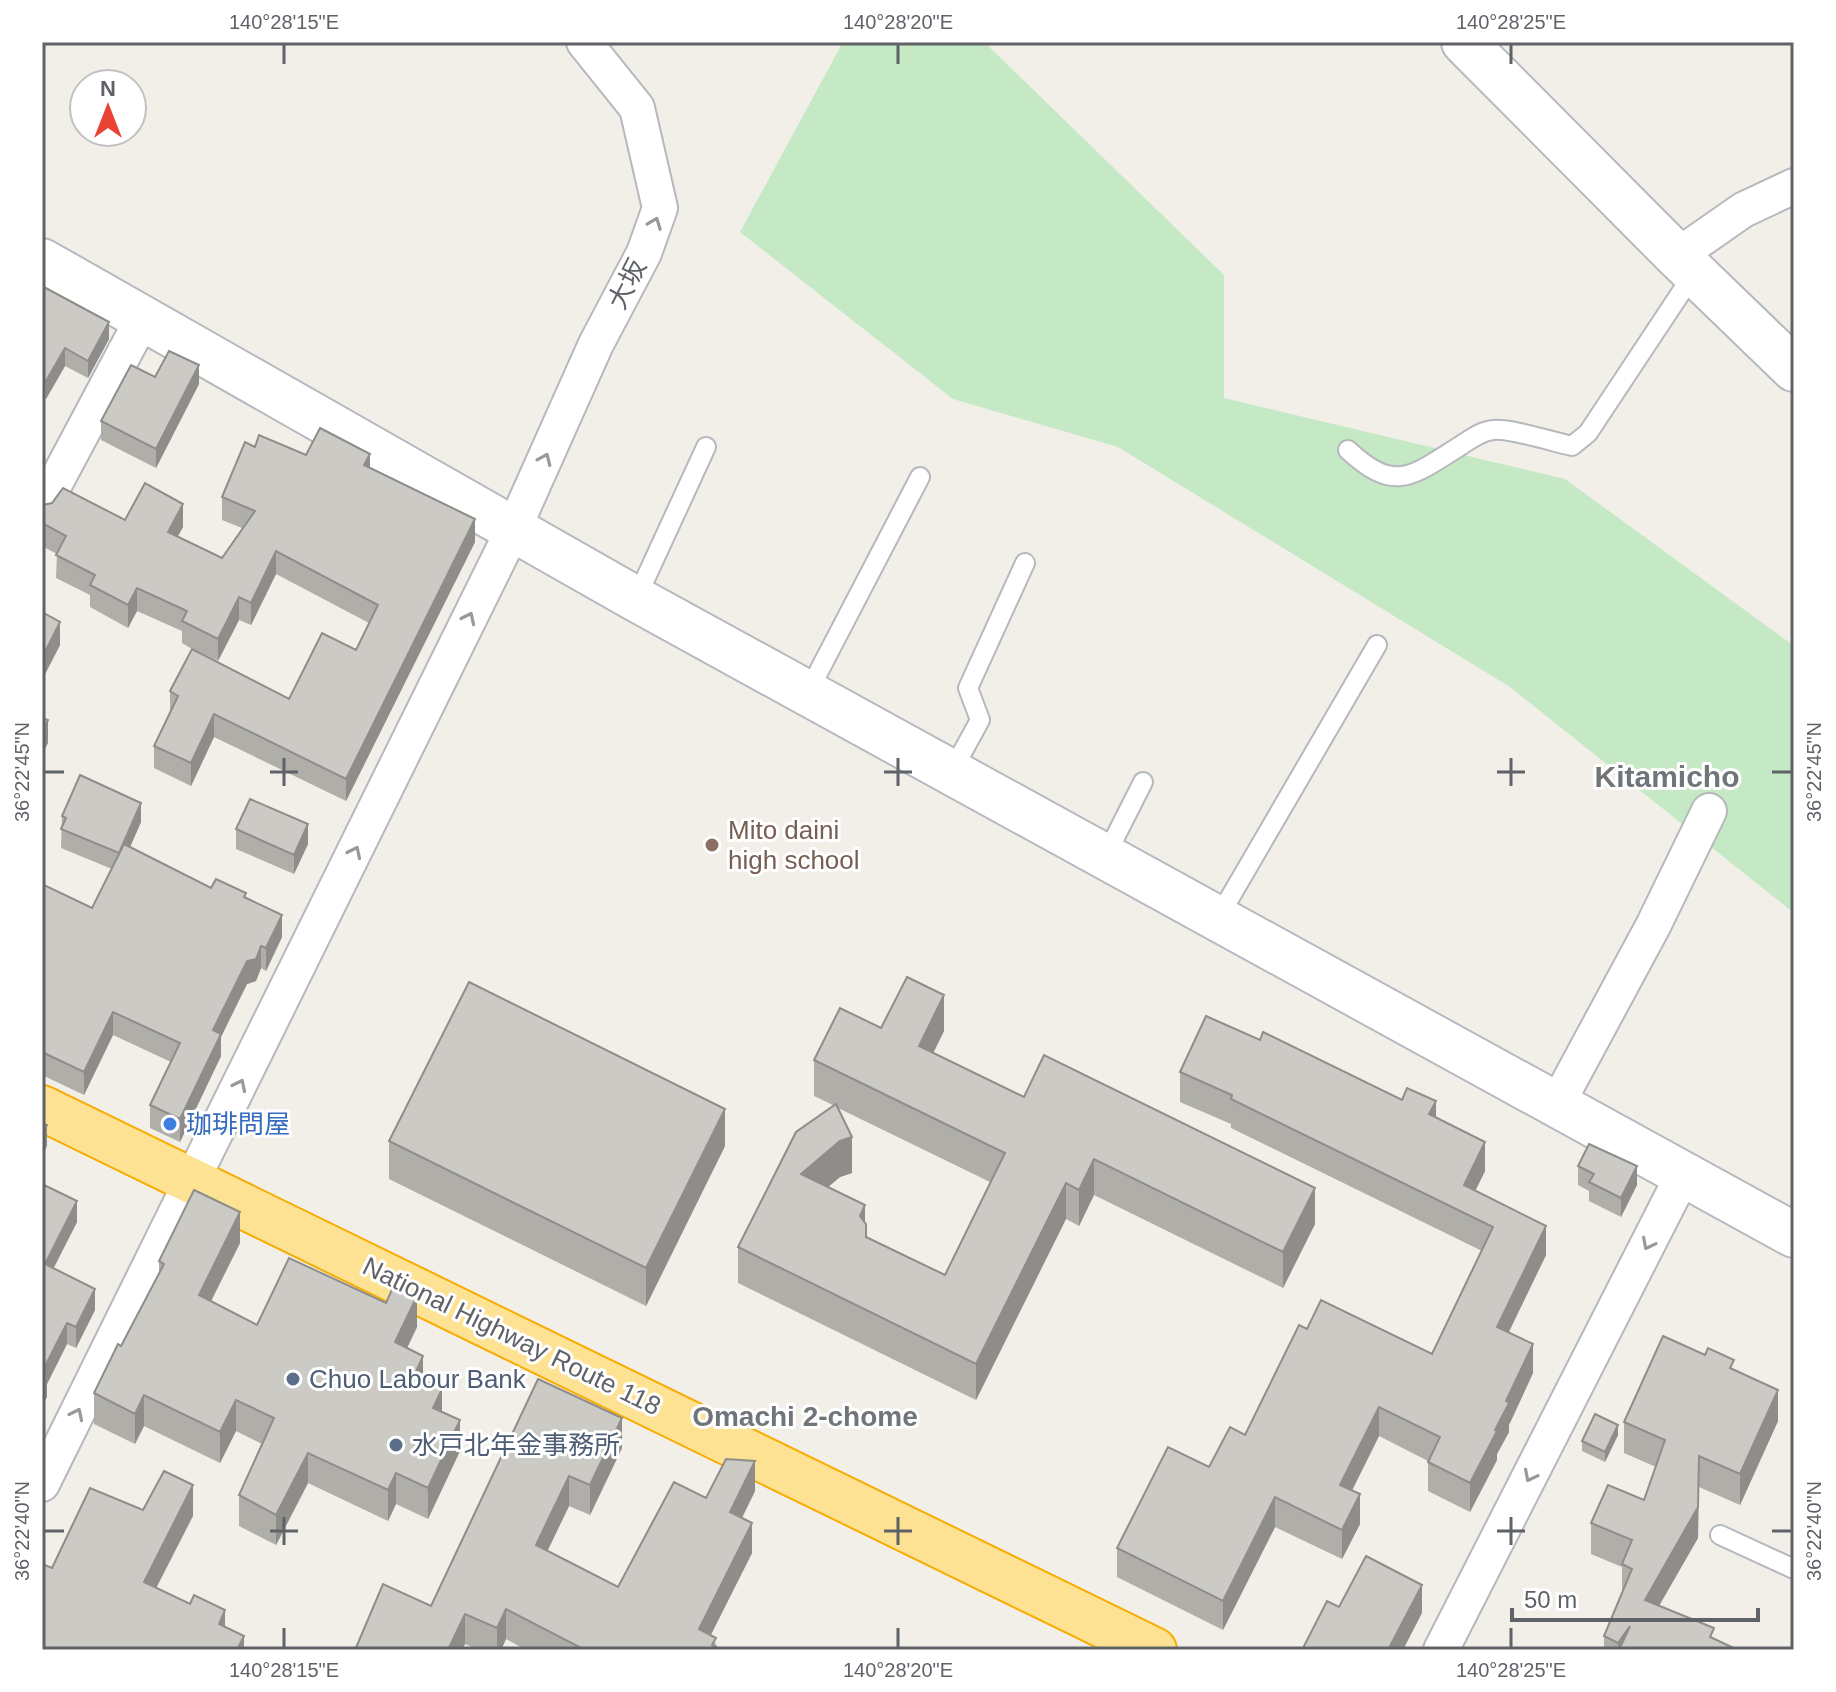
<svg xmlns="http://www.w3.org/2000/svg" width="1836" height="1692" font-family="Arial,'Noto Sans JP',sans-serif">
<style>
.green{fill:#c5e8c5}
.lines{fill:none;stroke-linecap:round;stroke-linejoin:round}
.lane-casing{stroke:#b5b8bc;stroke-width:22}
.street-casing{stroke:#b5b8bc;stroke-width:38}
.secondary-casing{stroke:#b6babf;stroke-width:48}
.highway-casing{stroke:#f9ab00;stroke-width:48}
.lane{stroke:#fff;stroke-width:18}
.street{stroke:#fff;stroke-width:34}
.secondary{stroke:#fff;stroke-width:44}
.highway{stroke:#fde293;stroke-width:44}
.wall{fill:#afaea9;fill-rule:evenodd}
.shaded-wall{fill:#8f8d8a}
.building{fill:#cccac5;stroke:#8f8d8a;stroke-width:2}
.oneway{stroke:#979a9d}
.ticks{fill:none;stroke:#5f6368;stroke-width:3}
.education-dot{fill:#8d6e63;stroke:#fff;stroke-width:3}
.shop-dot{fill:#3f7fe0;stroke:#fff;stroke-width:3}
.service-dot{fill:#5c6f8a;stroke:#fff;stroke-width:3}
.labels{text-anchor:middle;dominant-baseline:central;stroke-width:6;stroke-linejoin:round;paint-order:stroke}
.street-label{font-size:26px;fill:#5f6368;stroke:#fff}
.education-label{font-size:26px;fill:#785e54;stroke:#fff;text-anchor:start}
.shop-label{font-size:26px;fill:#366cbe;stroke:#fff;text-anchor:start}
.service-label{font-size:26px;fill:#4e5e75;stroke:#fff;text-anchor:start}
.neighbourhood-label{font-size:28px;font-weight:bold;fill:#70757a;stroke:#fff}
.quarter-label{font-size:30px;font-weight:bold;fill:#70757a;stroke:#fff}
.neatline{fill:none;stroke:#5f6368;stroke-width:3}
.ticks-label{font-size:20px;text-anchor:middle;fill:#5f6368}
</style>
<rect width="100%" height="100%" fill="#f1efe8"/>
<polygon class="green" points="843,42 984,42 1224,275 1224,398 1565,479 1794,646 1794,913 1510,687 1118,447 953,399 740,232"/>
<g class="lines">
<defs>
<g id="lane">
<path d="M1348 450C1395 494 1412 476 1460 446 1469 440 1481 431 1493 430 1510 428 1553 442 1572 446L1588 433 1694 273"/>
<polyline points="636,599 706,447"/>
<polyline points="807,694 920,477"/>
<polyline points="951,773 980,720 968,688 1025,563"/>
<polyline points="1105,857 1143,782"/>
<polyline points="1218,918 1377,645"/>
<polyline points="1720,1535 1794,1569"/>
</g>
<g id="street">
<polyline points="1677,256 1743,210 1794,186"/>
<polyline points="42,508 142,320"/>
<polyline points="1556,1106 1653,926 1709,811"/>
<polyline points="42,1484 513,530 596,344 644,253 660,208 637,108 584,42"/>
<polyline points="1441,1650 1683,1175"/>
</g>
<g id="secondary">
<polyline points="1464,42 1677,256 1794,369"/>
<polyline points="42,261 636,599 1794,1235"/>
</g>
<polyline id="highway" points="42,1108 1154,1650"/>
</defs>
<use href="#lane" class="lane-casing"/>
<use href="#street" class="street-casing"/>
<use href="#secondary" class="secondary-casing"/>
<use href="#highway" class="highway-casing"/>
<use href="#lane" class="lane"/>
<use href="#street" class="street"/>
<use href="#secondary" class="secondary"/>
<use href="#highway" class="highway"/>
</g>
<g class="wall">
<polygon points="42,286 109,339 88,378 65,366 46,399 42,397"/>
<polygon points="155,377 199,384 156,468 101,440 101,421"/>
<path d="M255 447 370 468 475 542 346 801 214 737 191 786 154 768V746L170 713V691L192 649 182 643V631L137 611 128 628 90 607V595L56 578 57 554 42 546V505L125 520 183 527 178 536 222 558 242 528 222 520V497ZM276 574 369 623 356 650 289 699 193 649 218 661 239 620 251 625Z"/>
<polygon points="42,612 60,645 43,678 42,678"/>
<polygon points="62,816 141,822 130,847 211,888 246,897 282,937 266,971 261,968 256,981 247,984 221,1037 221,1056 180,1142 150,1128 150,1105 171,1062 113,1035 84,1095 42,1075 42,884 92,908 112,869 61,848"/>
<polygon points="236,829 308,844 294,874 236,849"/>
<path d="M881 1028 944 1031 933 1053 1024 1097 1315 1224 1283 1288 1094 1195 1079 1226 1066 1219 976 1400 738 1283V1247L833 1105 814 1096V1060ZM838 1108 990 1182 945 1275 866 1237 865 1223 828 1187 840 1177 852 1173Z"/>
<polygon points="1180,1072 1436,1118 1485,1171 1475,1191 1546,1255 1509,1332 1533,1373 1509,1425 1509,1432 1497,1454 1497,1460 1470,1512 1428,1491 1428,1461 1379,1436 1352,1491 1360,1524 1342,1559 1275,1527 1223,1630 1117,1577 1117,1548 1245,1435 1307,1329 1432,1354 1482,1251 1231,1128 1231,1124 1180,1102"/>
<polygon points="389,1141 725,1146 646,1306 389,1179"/>
<polygon points="1578,1166 1637,1185 1621,1217 1589,1201 1589,1191 1578,1185"/>
<polygon points="42,1184 77,1222 53,1269 95,1310 76,1348 67,1344 47,1384 47,1397"/>
<polygon points="240,1243 211,1301 257,1325 417,1327 407,1348 442,1412 460,1451 428,1519 396,1504 388,1521 308,1483 276,1545 239,1526 239,1495 262,1444 236,1431 220,1463 144,1426 135,1444 94,1424 94,1393 121,1346 159,1274 159,1261"/>
<polygon points="1734,1370 1778,1421 1740,1505 1699,1487 1698,1538 1659,1606 1714,1638 1738,1650 1604,1650 1604,1636 1622,1593 1622,1567 1591,1554 1591,1523 1644,1500 1656,1467 1624,1453 1624,1422"/>
<polygon points="538,1379 622,1448 590,1515 569,1506 547,1551 618,1587 706,1498 755,1491 742,1518 752,1553 711,1635 719,1650 526,1650 506,1639 501,1650 479,1650 465,1644 462,1650 355,1650 431,1606"/>
<polygon points="1618,1435 1605,1462 1582,1451 1582,1441"/>
</g>
<g class="shaded-wall">
<polygon points="109,322 109,339 88,378 88,361"/>
<polygon points="65,348 65,366 46,399 46,381"/>
<polygon points="199,365 199,384 156,468 156,449"/>
<polygon points="370,454 370,476 364,465"/>
<polygon points="183,504 183,527 168,554 168,532"/>
<polygon points="475,519 475,542 346,801 346,779"/>
<polygon points="276,551 276,574 251,625 251,603"/>
<polygon points="137,588 137,611 128,628 128,605"/>
<polygon points="239,597 239,620 218,661 218,639"/>
<polygon points="60,622 60,645 43,678 43,656"/>
<polygon points="214,714 214,737 191,786 191,763"/>
<polygon points="48,720 48,743 42,755 42,733"/>
<polygon points="141,803 141,822 119,872 119,853"/>
<polygon points="308,824 308,844 294,874 294,855"/>
<polygon points="282,915 282,937 266,971 266,948"/>
<polygon points="261,946 261,968 256,981 247,984 221,1037 221,1056 180,1142 180,1119 213,1030 247,961"/>
<polygon points="944,995 944,1031 919,1082 919,1046"/>
<polygon points="113,1012 113,1035 84,1095 84,1072"/>
<polygon points="1436,1101 1436,1130 1429,1114"/>
<polygon points="725,1109 725,1146 646,1306 646,1268"/>
<polygon points="47,1125 47,1146 42,1157 42,1136"/>
<polygon points="852,1137 852,1173 840,1177 801,1210 801,1174 840,1141"/>
<polygon points="1485,1142 1485,1171 1464,1214 1464,1185"/>
<polygon points="1094,1159 1094,1195 1079,1226 1079,1190"/>
<polygon points="1637,1166 1637,1185 1621,1217 1621,1198"/>
<polygon points="1066,1183 1066,1219 976,1400 976,1364"/>
<polygon points="1315,1188 1315,1224 1283,1288 1283,1252"/>
<polygon points="77,1201 77,1222 45,1285 45,1264"/>
<polygon points="865,1205 865,1241 860,1216"/>
<polygon points="240,1212 240,1243 199,1325 199,1295"/>
<polygon points="1546,1226 1546,1255 1497,1356 1497,1327"/>
<polygon points="95,1289 95,1310 76,1348 76,1327"/>
<polygon points="417,1296 417,1327 395,1373 395,1342"/>
<polygon points="67,1323 67,1344 47,1384 47,1397 42,1406 42,1372"/>
<polygon points="1533,1344 1533,1373 1509,1425 1509,1432 1497,1454 1497,1460 1470,1512 1470,1483 1506,1401"/>
<polygon points="423,1356 423,1387 414,1376"/>
<polygon points="442,1389 442,1419 433,1408"/>
<polygon points="1778,1390 1778,1421 1740,1505 1740,1474"/>
<polygon points="144,1395 144,1426 135,1444 135,1414"/>
<polygon points="236,1400 236,1431 220,1463 220,1432"/>
<polygon points="1379,1407 1379,1436 1340,1514 1340,1485"/>
<polygon points="622,1418 622,1448 590,1515 590,1485"/>
<polygon points="460,1420 460,1451 428,1519 428,1488"/>
<polygon points="1618,1425 1618,1435 1605,1462 1605,1452"/>
<polygon points="308,1453 308,1483 276,1545 276,1515"/>
<polygon points="1699,1456 1698,1538 1645,1630 1645,1600"/>
<polygon points="755,1461 755,1491 730,1542 730,1512"/>
<polygon points="396,1473 396,1504 388,1521 388,1490"/>
<polygon points="569,1476 569,1506 536,1575 536,1545"/>
<polygon points="193,1485 193,1516 144,1612 144,1582"/>
<polygon points="1360,1494 1360,1524 1342,1559 1342,1530"/>
<polygon points="1275,1497 1275,1527 1223,1630 1223,1601"/>
<polygon points="752,1523 752,1553 703,1650 699,1629"/>
<polygon points="1422,1585 1422,1613 1403,1650 1388,1650"/>
<polygon points="506,1609 506,1639 501,1650 497,1650 497,1628"/>
<polygon points="225,1610 225,1640 219,1624"/>
<polygon points="465,1614 465,1644 462,1650 448,1650"/>
<polygon points="1630,1626 1630,1650 1618,1650 1618,1643"/>
<polygon points="244,1636 244,1650 237,1650"/>
</g>
<g class="building">
<polygon points="42,286 109,322 88,361 65,348 46,381 42,379"/>
<polygon points="169,351 199,365 156,449 101,421 131,365 155,377"/>
<polygon points="320,428 370,454 364,465 475,519 346,779 214,714 191,763 154,746 178,696 170,691 192,649 289,699 322,633 356,650 378,605 276,551 251,603 239,597 218,639 182,621 187,611 137,588 128,605 90,585 95,575 56,555 66,536 42,523 42,505 52,503 63,488 125,520 145,483 183,504 168,532 222,558 255,511 222,497 245,442 255,447 259,435 306,455"/>
<polygon points="42,612 60,622 43,656 42,655"/>
<polygon points="42,718 48,720 42,733"/>
<polygon points="80,775 141,803 119,853 61,829 66,818 62,816"/>
<polygon points="250,799 308,824 294,855 236,829"/>
<polygon points="124,844 211,888 216,879 246,893 244,897 282,915 266,948 261,946 256,959 247,961 213,1030 221,1034 180,1119 150,1105 180,1043 113,1012 84,1072 42,1052 42,884 92,908"/>
<polygon points="907,977 944,995 919,1046 1024,1097 1044,1055 1315,1188 1283,1252 1094,1159 1079,1190 1066,1183 976,1364 738,1247 796,1132 836,1104 852,1137 840,1141 801,1174 865,1205 860,1216 866,1224 866,1237 945,1275 1005,1153 814,1060 840,1008 881,1028"/>
<polygon points="469,982 725,1109 646,1268 389,1141"/>
<polygon points="1206,1016 1260,1040 1263,1032 1402,1100 1407,1088 1436,1101 1429,1114 1485,1142 1464,1185 1546,1226 1497,1327 1533,1344 1506,1401 1509,1403 1495,1430 1497,1431 1470,1483 1428,1462 1440,1437 1379,1407 1340,1485 1360,1494 1342,1530 1275,1497 1223,1601 1117,1548 1168,1447 1209,1467 1230,1427 1245,1435 1299,1325 1307,1329 1321,1300 1432,1354 1493,1227 1231,1099 1232,1095 1180,1072"/>
<polygon points="42,1123 47,1125 42,1136"/>
<polygon points="1589,1144 1637,1166 1621,1198 1589,1182 1594,1174 1578,1166"/>
<polygon points="42,1184 77,1201 45,1264 95,1289 76,1327 67,1323 42,1372"/>
<polygon points="194,1190 240,1212 199,1295 257,1325 289,1258 386,1303 394,1285 417,1296 395,1342 423,1356 414,1376 442,1389 433,1408 460,1420 428,1488 396,1473 388,1490 308,1453 276,1515 239,1495 274,1418 236,1400 220,1432 144,1395 135,1414 94,1393 118,1344 121,1346 164,1264 159,1261"/>
<polygon points="1663,1336 1705,1355 1708,1348 1734,1360 1730,1368 1778,1390 1740,1474 1699,1456 1698,1507 1645,1600 1714,1628 1710,1637 1738,1650 1619,1650 1630,1626 1618,1643 1604,1636 1632,1569 1622,1564 1632,1540 1591,1523 1608,1485 1644,1500 1665,1440 1624,1422"/>
<polygon points="42,1374 47,1376 42,1385"/>
<polygon points="538,1379 622,1418 590,1485 569,1476 536,1545 618,1587 674,1482 706,1498 726,1459 755,1461 730,1512 752,1523 699,1629 716,1638 712,1645 719,1649 718,1650 585,1650 506,1609 497,1628 465,1614 448,1650 355,1650 383,1584 431,1606"/>
<polygon points="1595,1414 1618,1425 1605,1452 1582,1441"/>
<polygon points="164,1471 193,1485 144,1582 190,1604 194,1595 225,1610 219,1624 244,1636 237,1650 42,1650 42,1564 52,1568 90,1488 143,1510"/>
<polygon points="1366,1556 1422,1585 1388,1650 1302,1650 1327,1601 1339,1607"/>
</g>
<defs><path id="oneway-chevron" d="M-2-3.5L2.5 0L-2 3.5" fill="none" stroke-width="1.6" stroke-linecap="round" stroke-linejoin="round" transform="scale(2)"/></defs>
<g class="oneway">
<use href="#oneway-chevron" transform="translate(655 223) rotate(-69)"/>
<use href="#oneway-chevron" transform="translate(545 459) rotate(-66)"/>
<use href="#oneway-chevron" transform="translate(469 618) rotate(-64)"/>
<use href="#oneway-chevron" transform="translate(355 852) rotate(-64)"/>
<use href="#oneway-chevron" transform="translate(240 1085) rotate(-64)"/>
<use href="#oneway-chevron" transform="translate(1648 1244) rotate(117)"/>
<use href="#oneway-chevron" transform="translate(77 1414) rotate(-64)"/>
<use href="#oneway-chevron" transform="translate(1530 1476) rotate(117)"/>
</g>
<path class="ticks" d="M284 44V64M898 44V64M1511 44V64M284 758V786M898 758V786M1511 758V786M44 772H64M270 772H298M884 772H912M1497 772H1525M1772 772H1792M284 1517V1545M898 1517V1545M1511 1517V1545M44 1531H64M270 1531H298M884 1531H912M1497 1531H1525M1772 1531H1792M284 1628V1648M898 1628V1648M1511 1628V1648"/>
<circle class="education-dot" cx="712" cy="845" r="8"/>
<circle class="shop-dot" cx="170" cy="1124" r="8"/>
<g class="service-dot">
<circle cx="293" cy="1379" r="8"/>
<circle cx="396" cy="1445" r="8"/>
</g>
<g class="labels">
<g class="street-label">
<text transform="translate(627 284) rotate(-63)">大坂</text>
<text transform="translate(512 1336) rotate(26)">National Highway Route 118</text>
</g>
<g class="education-label">
<text x="728" y="830">Mito daini<tspan x="728" dy="30">high school</tspan></text>
</g>
<g class="shop-label">
<text x="186" y="1124">珈琲問屋</text>
</g>
<g class="service-label">
<text x="309" y="1379">Chuo Labour Bank</text>
<text x="412" y="1445">水戸北年金事務所</text>
</g>
<g class="neighbourhood-label">
<text x="805" y="1416">Omachi 2-chome</text>
</g>
<g class="quarter-label">
<text x="1667" y="776">Kitamicho</text>
</g>
</g>
<rect width="1836" height="1692" fill="none" stroke="#ffffff" stroke-width="88"/>
<g transform="translate(108 108)"><circle r="38" fill="#ffffff" stroke="#bfc1c3" stroke-width="2"/>
<path d="M0-6L14 30L0 20L-14 30Z" fill="#ea4335"/>
<text y="-12" font-size="22" font-weight="bold" text-anchor="middle" fill="#5f6368">N</text>
</g>
<path d="M1512 1608v12h246v-12" fill="none" stroke="#5f6368" stroke-width="4"/>
<text x="1524" y="1608" font-size="24" fill="#5f6368" stroke="#ffffff" stroke-width="6" paint-order="stroke">50 m</text>
<rect x="44" y="44" width="1748" height="1604" class="neatline"/>
<g class="ticks-label">
<text x="284" y="29">140°28'15"E</text>
<text x="898" y="29">140°28'20"E</text>
<text x="1511" y="29">140°28'25"E</text>
<text transform="translate(22 772) rotate(-90)" y="7">36°22'45"N</text>
<text transform="translate(1814 772) rotate(-90)" y="7">36°22'45"N</text>
<text transform="translate(22 1531) rotate(-90)" y="7">36°22'40"N</text>
<text transform="translate(1814 1531) rotate(-90)" y="7">36°22'40"N</text>
<text x="284" y="1677">140°28'15"E</text>
<text x="898" y="1677">140°28'20"E</text>
<text x="1511" y="1677">140°28'25"E</text>
</g>
</svg>
